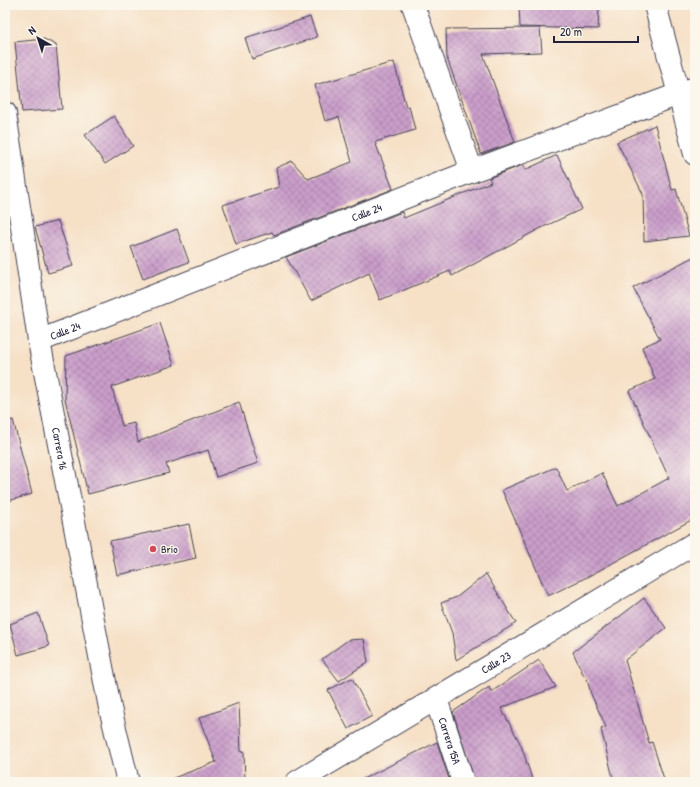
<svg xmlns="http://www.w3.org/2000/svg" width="700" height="787" font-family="'Patrick Hand',sans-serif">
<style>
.building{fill:url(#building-cross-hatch)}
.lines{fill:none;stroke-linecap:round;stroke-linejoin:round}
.minor-casing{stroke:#423e50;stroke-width:24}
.minor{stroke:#fff;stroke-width:22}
.poi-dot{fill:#d1495b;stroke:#fbf7ec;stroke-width:1.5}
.labels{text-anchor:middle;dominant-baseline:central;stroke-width:3;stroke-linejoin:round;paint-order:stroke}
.street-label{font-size:11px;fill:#22223b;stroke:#fbf7ec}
.poi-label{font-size:11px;fill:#22223b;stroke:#fbf7ec;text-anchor:start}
</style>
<defs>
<pattern id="building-cross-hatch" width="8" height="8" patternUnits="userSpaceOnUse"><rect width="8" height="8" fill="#cb9fcb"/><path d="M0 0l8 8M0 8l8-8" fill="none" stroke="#a481a6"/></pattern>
</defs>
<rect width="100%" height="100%" fill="#fbf7ec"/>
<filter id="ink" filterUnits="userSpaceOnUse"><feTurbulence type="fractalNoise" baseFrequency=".025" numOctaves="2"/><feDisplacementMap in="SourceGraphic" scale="8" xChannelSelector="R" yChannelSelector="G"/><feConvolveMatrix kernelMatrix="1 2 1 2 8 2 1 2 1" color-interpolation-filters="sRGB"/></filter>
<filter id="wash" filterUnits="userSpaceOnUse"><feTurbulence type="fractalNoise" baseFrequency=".012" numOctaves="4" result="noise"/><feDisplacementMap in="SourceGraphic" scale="16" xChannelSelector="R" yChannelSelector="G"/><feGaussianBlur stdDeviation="0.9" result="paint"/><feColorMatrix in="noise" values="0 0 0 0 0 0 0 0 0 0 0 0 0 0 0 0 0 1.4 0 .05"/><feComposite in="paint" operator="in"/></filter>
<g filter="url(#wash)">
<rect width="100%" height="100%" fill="#f6e0c6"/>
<g id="blocks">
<g class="building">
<polygon points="519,5 599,5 598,29 520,27"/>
<polygon points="310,17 317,37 252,59 245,38"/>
<polygon points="540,28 542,52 483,54 515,142 481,154 447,58 446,29"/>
<polygon points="44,39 56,45 62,109 22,112 15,42"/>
<polygon points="394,62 406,107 409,106 415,130 375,142 393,189 274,235 272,232 236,244 223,205 279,187 276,168 292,161 308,179 352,162 339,117 325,121 315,85"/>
<polygon points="114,116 133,146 105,164 85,135"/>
<polygon points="655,125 672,190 676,189 689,236 644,241 643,194 617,142"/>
<polygon points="557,155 582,209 539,229 452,276 450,271 380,300 369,273 311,301 286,257 402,212 404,218 491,182 489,178 523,165 525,170"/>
<polygon points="58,221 73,266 48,273 35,227"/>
<polygon points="177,229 189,262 143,279 131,247"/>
<polygon points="695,256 695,518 587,577 548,596 502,490 556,467 567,491 602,473 618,506 669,478 629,391 655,379 642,347 660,339 633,288"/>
<polygon points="160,323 174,365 112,387 122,426 134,423 138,442 239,402 258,463 216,477 208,450 166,464 169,473 88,494 65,399 66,356"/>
<polygon points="13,420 32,494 5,502 5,421"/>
<polygon points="189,524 196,558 117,575 110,541"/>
<polygon points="486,574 516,623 456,660 452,633 441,603 457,597"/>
<polygon points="644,598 666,628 625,660 649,743 652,742 665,782 614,782 601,729 606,727 591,694 586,675 584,676 573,652"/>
<polygon points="38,613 49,646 18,655 10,624"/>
<polygon points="364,639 368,662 339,681 322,659 348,640"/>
<polygon points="539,660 556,687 501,708 521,745 533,782 475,782 453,712 489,687 491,692"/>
<polygon points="352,678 372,716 348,729 328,690"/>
<polygon points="239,703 241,752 244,751 245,782 169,782 168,780 216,762 199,718"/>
<polygon points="437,742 450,782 357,782"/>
</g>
</g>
</g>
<g filter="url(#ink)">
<use href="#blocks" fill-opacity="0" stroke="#423e50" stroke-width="1"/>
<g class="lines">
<defs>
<g id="minor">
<polyline points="413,5 472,171"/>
<polyline points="655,5 695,154"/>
<path id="s1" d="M5 113 39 341 110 708 128 782"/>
<path id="s2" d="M39 341 472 171 695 88"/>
<path id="s3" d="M436 699 463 782"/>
<path id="s4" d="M297 782 695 543"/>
</g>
</defs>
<use href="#minor" class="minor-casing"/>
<use href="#minor" class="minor"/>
</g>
</g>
<circle class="poi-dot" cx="153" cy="549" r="4"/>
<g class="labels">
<g class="street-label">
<text stroke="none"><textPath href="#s2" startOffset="352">Calle 24</textPath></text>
<text stroke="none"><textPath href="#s2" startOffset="28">Calle 24</textPath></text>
<text stroke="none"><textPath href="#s1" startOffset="340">Carrera 16</textPath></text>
<text stroke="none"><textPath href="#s4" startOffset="232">Calle 23</textPath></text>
<text stroke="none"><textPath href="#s3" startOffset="44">Carrera 15A</textPath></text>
</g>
<g class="poi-label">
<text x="161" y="549">Brio</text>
</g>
</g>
<rect width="700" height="787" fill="none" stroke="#fbf7ec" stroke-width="20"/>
<g transform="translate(38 38) rotate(321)" stroke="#fbf7ec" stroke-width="3" paint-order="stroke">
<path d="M0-3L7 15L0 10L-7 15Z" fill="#22223b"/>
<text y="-6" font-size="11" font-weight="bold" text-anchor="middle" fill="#22223b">N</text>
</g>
<path d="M554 36v6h84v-6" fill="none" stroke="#22223b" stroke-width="2"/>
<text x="560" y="36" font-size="12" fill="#22223b" stroke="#fbf7ec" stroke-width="3" paint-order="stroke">20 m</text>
</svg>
